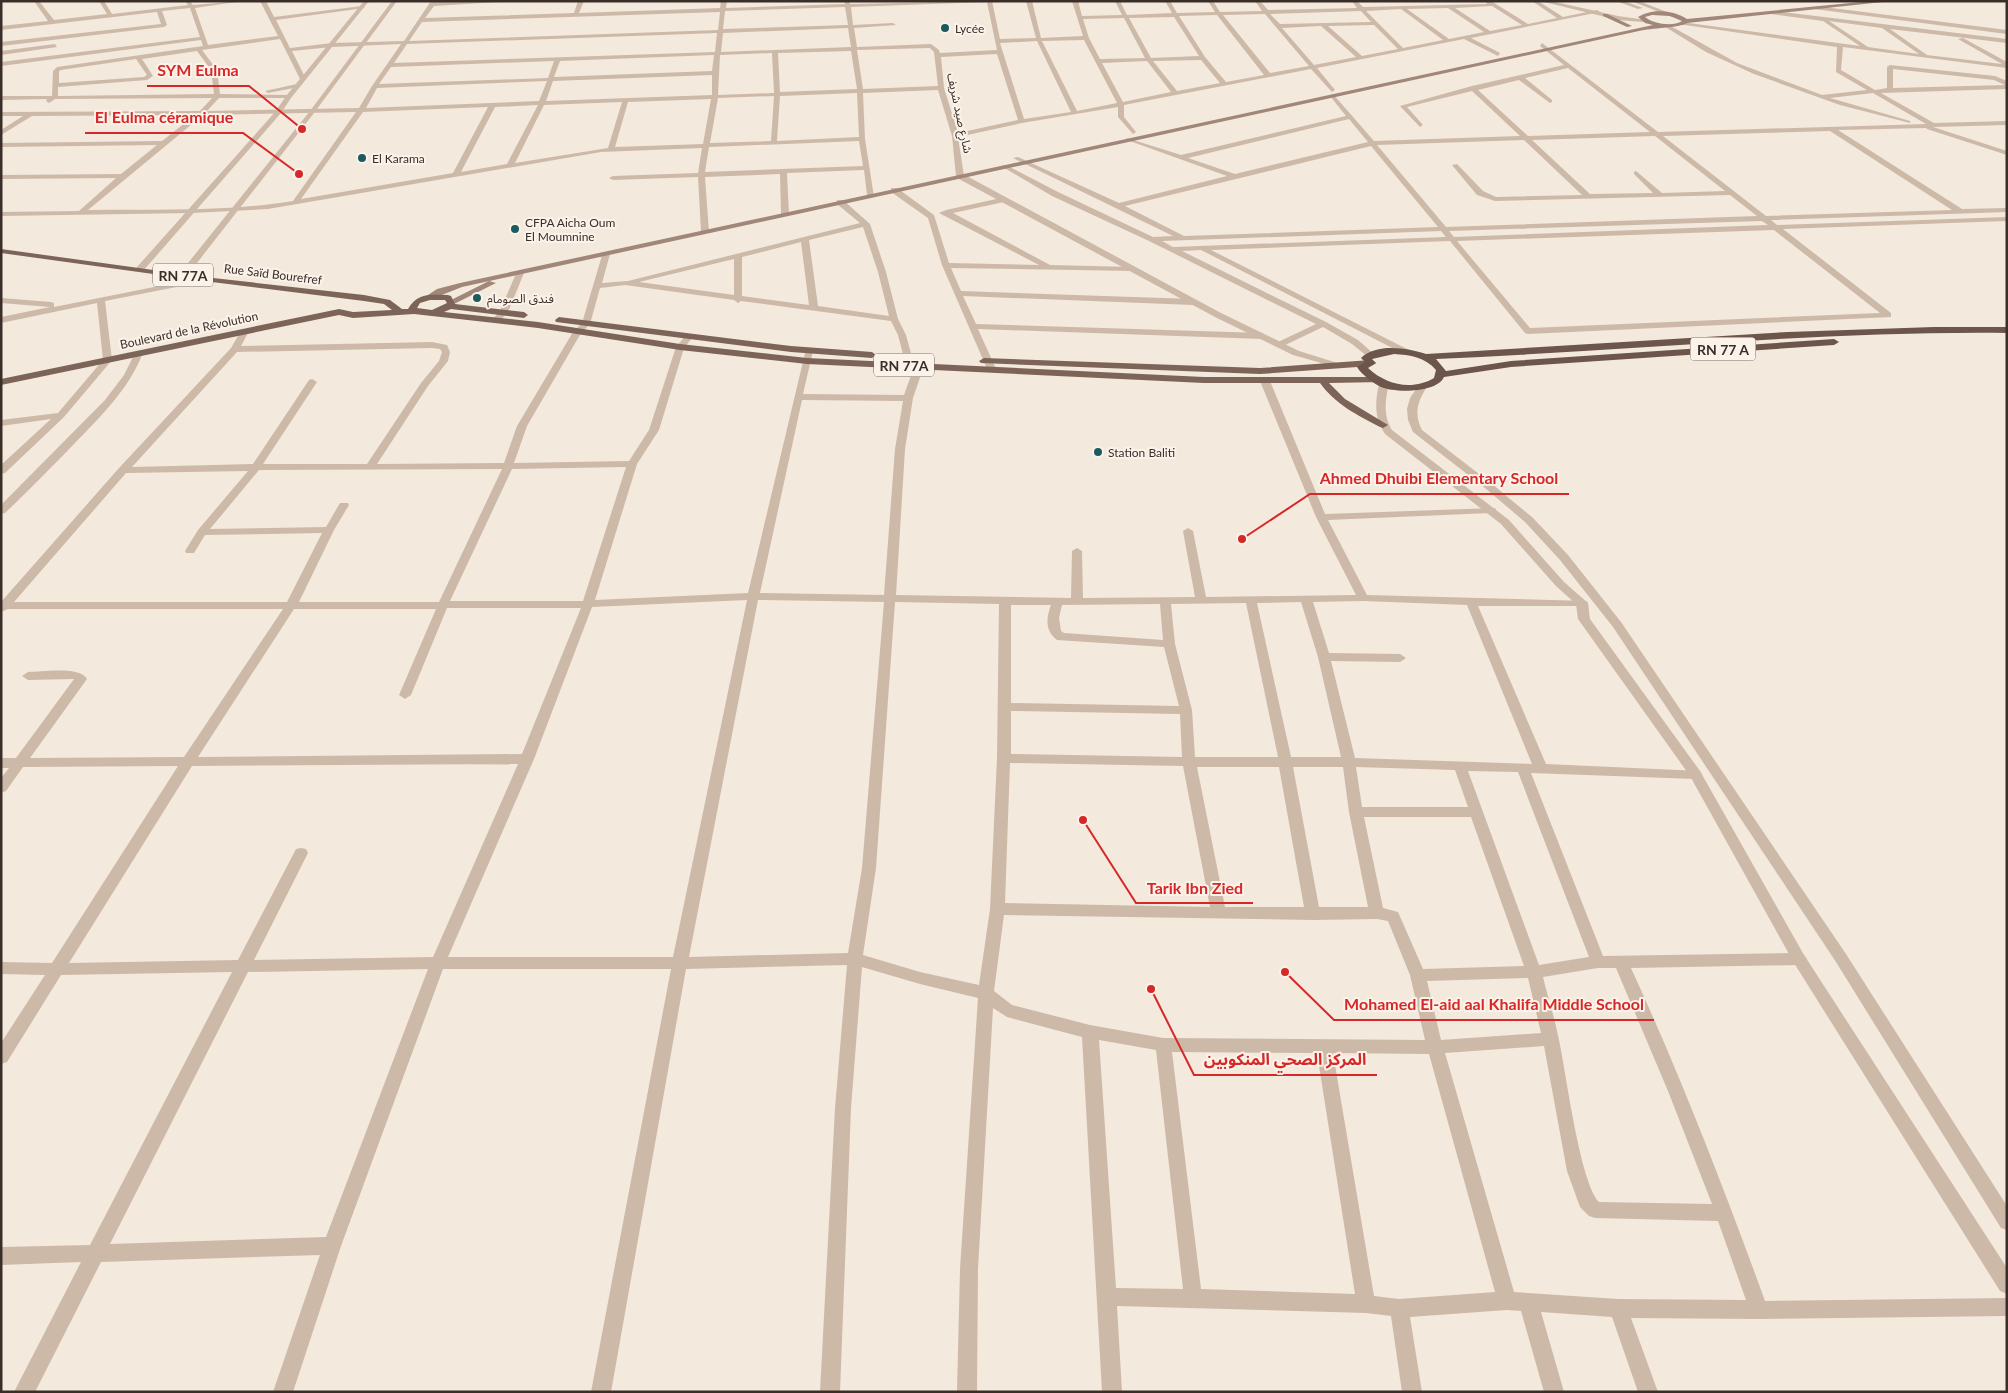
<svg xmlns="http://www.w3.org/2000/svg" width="2008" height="1393" font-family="Lato,'Noto Sans Arabic',sans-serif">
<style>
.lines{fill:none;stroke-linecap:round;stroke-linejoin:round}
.minor{fill:#cdb9a8;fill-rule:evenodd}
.tertiary{fill:#cdb9a8;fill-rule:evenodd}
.secondary{fill:#a18779;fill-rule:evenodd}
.primary{fill:#7c6459;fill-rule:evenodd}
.trunk{fill:#6c564c;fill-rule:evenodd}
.poi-dot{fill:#1b5a5e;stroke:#fbf3ea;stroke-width:2}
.labels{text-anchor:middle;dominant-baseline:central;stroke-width:4;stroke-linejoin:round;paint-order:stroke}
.far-poi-label{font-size:12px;fill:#3a2e29;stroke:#fbf3ea;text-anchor:start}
.far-street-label{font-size:12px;fill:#3a2e29;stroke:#fbf3ea}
.shield{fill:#fbf3ea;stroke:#746963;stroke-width:1}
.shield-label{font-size:14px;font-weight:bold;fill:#3a2e29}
.leader{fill:none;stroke:#d62828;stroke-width:2}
.callout-dot{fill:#d62828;stroke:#fbf3ea;stroke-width:2}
.callout-label{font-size:16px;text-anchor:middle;font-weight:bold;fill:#d62828;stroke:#fbf3ea;stroke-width:4;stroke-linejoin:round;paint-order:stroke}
</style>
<rect width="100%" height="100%" fill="#f4e9dd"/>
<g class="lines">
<g class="minor">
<path d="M34 1H39L54 20 107 14 99 1H104L112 14 188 5 185 1H190L193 5 243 1 195 8 208 45 278 36 260 1H266L274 17 362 6 365 8 276 20 290 48 332 43 404 41 431 1H512L434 6 425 18 574 13 578 1H584L579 13 720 8 721 1H727L726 8 845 4 844 1H850V4L992 1 1000 39 1036 38 1026 1H1032L1041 38 1083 36 1072 1H1078L1082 16 1122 15 1115 1H1120L1127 15 1172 13 1165 1H1170L1177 13 1215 12 1208 1H1213L1220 12 1262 11 1255 1H1260L1268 10 1357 8 1352 1H1357L1363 7 1487 4 1485 1H1491L1528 24 1557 18 1532 1H1538L1563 17 1597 10 1600 12 1471 38 1500 53 1498 56 1464 39 1317 68 1335 90 1332 92 1311 69 1124 105V117L1136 132 1133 134 1118 117V107L1022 123 958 137 964 176 960 178 956 176 952 136 938 90 863 93 865 139 874 197 867 195 864 170 787 173 789 214 785 216 781 214 780 174 705 177 709 232 705 234 701 232 698 177 613 180 609 178 613 176 698 173 702 148 601 152 268 209 192 213 1 216V212L79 211 116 178 1 179V175L121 174 157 145 1 147V143L162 141 195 115 32 116 1 135V130L23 116H1V112L200 111 212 98 55 99 49 103 46 101 47 99 1 100V96H52L53 71 57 67 203 46 201 40 1 66V62L200 37 190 8 162 11 167 25 164 27 1 46V42L161 24 157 12 1 30V26L48 21ZM987 2 997 50 940 53 939 50 931 44 857 47 854 28 896 25 893 23 853 25 851 7ZM1492 6 1522 25 1490 31 1455 8ZM845 7 848 25 723 29 725 11ZM1448 8 1484 32 1449 39 1407 9ZM1401 9 1443 40 1403 48 1366 11ZM1361 11 1371 22 1280 24 1270 14ZM720 12 718 30 409 41 422 22ZM1265 14 1309 66 1270 73 1223 15ZM1217 15 1264 75 1226 82 1205 57 1179 16ZM1174 17 1199 56 1151 58 1129 18ZM1124 18 1145 58 1100 59 1089 38 1083 19ZM1374 25 1398 49 1362 56 1328 26ZM1321 26 1356 57 1314 65 1282 28ZM848 28 851 47 721 52 723 33ZM717 33 715 52 394 63 407 44ZM280 39 300 79 303 81 306 79 292 51 332 47 401 44 372 86 359 108 207 111 219 98H290L291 97 288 95 220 94 217 70 202 50ZM1084 40 1117 103 1077 111 1042 41ZM1037 41 1071 112 1024 119 1000 43ZM930 48 934 52 938 86 863 89 857 50ZM197 51 211 70 214 94 58 96V87L147 80 153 76 142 59ZM851 51 857 89 780 92 778 53ZM772 53 774 93 718 95 720 55ZM997 54 1018 120 958 133 944 88 941 57ZM714 55 712 71 554 77 560 61ZM136 59 147 75 144 77 59 83V71L61 70ZM1201 60 1220 83 1177 91 1153 61ZM554 61 548 78 379 84 391 67ZM1147 61 1171 92 1123 102 1102 63ZM712 75V95L546 101 553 81ZM547 81 539 101 366 108 377 88ZM857 93 859 137 777 141 780 96ZM774 96 771 141 710 143 718 98ZM711 99 703 144 615 147 628 102ZM622 102 608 148 515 163 544 105ZM538 105 507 164 461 172 495 107ZM488 107 453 173 301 199 363 112ZM356 112 293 201C226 212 156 209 88 210L203 115ZM859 141 863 166 705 172 709 147Z"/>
<polygon points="1616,1 1624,1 1643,8 1638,9"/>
<polygon points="1631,1 1639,1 1677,16 1672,17"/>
<polygon points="1816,6 2007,30 2007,34 1814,9"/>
<path d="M1773 11 2007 39V43L1890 29 1927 55 2002 64 1958 39 1963 38 2007 62V68L1843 47 1841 70 1875 90 1887 88V67L1890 65 1995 76 2007 81V89L1881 93 1934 123 2007 121V125L1933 127 2007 151V155L1927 129 1926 128 1838 130 1962 209 2007 208V212L1771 220 1777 225 2007 217V221L1783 229 1891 313V317L1528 334 1525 333 1450 241 1211 250 1409 350V354L1406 355 1201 250 1182 251 1326 322 1358 340 1375 355 1374 357H1368L1352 344 1323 327 1279 348 1275 345 1276 343 1316 324 1149 241 1052 196 1001 166 1006 165 1058 192 1153 237 1173 236 1013 158 1018 157 1119 203 1227 176 1127 140V138L1181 155 1346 116 1330 96 1333 94 1374 141 1520 136 1472 91 1407 107 1423 125 1420 127 1400 106 1472 86 1564 65 1540 46 1542 43 1658 132 1926 124 1873 93 1830 98 1910 121V123L1840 105 1754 74 1706 52 1662 25 1667 24 1737 63 1822 95 1867 90 1836 72 1837 47 1678 24 1681 22 1860 46 1823 21 1771 14ZM1829 21 1882 28 1919 54 1868 47ZM1568 68 1650 132 1528 136 1478 90 1519 80 1550 103 1552 102V100L1525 78ZM1893 69 1994 80 2005 85 1893 88ZM1349 119 1368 142 1235 174 1188 158ZM1830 131 1952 210 1766 216 1663 136ZM1655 136 1725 191 1662 193 1636 171 1634 172V174L1653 193 1590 194 1532 140ZM1524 140 1582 195 1496 197 1483 191 1457 164 1452 165 1477 195 1495 201 1730 195 1757 216 1446 227 1377 145ZM1371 146 1438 227 1184 236 1125 206ZM1762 221 1768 225 1454 237 1449 231ZM1774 230 1880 313 1530 328 1457 241ZM1441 231 1446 237 1173 247 1162 241Z"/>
<polygon points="55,44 57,47 1,55 1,51"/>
<polygon points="297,84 299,87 268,93 265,91"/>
<polygon points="891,188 897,188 934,215 949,263 1039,265 939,213 946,210 1001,198 1004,198 1004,202 953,213 1050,265 1133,267 1137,269 1133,271 951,268 961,291 1193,299 1197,302 1193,305 963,296 976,324 1262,333 1266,336 1262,339 978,329 996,369 994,371 988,371 942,265 928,218 891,192"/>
<path d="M837 200H843L870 224 886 272 898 319 906 335 912 357 924 366 913 398 905 449 896 595 1071 598 1072 551 1077 548 1082 551 1083 598 1195 597 1183 531 1188 528 1193 531 1206 597 1356 595 1316 517 1260 381 1265 378 1270 381 1325 514 1495 508 1496 510 1491 513 1328 520 1367 595 1586 601 1588 603 1582 606H1478L1546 764 1700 771 1702 774 1700 777 1695 779 1531 773 1603 956 1799 953 1804 955 1807 959 1804 963 1799 965 1631 968C1681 1077 1724 1188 1765 1301L2007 1298V1316L1759 1319 1631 1318 1658 1392H1638L1612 1317 1541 1312 1564 1392H1544L1521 1311 1507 1310 1410 1317 1422 1392H1402L1391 1316 1366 1313 1117 1306 1122 1392H1102L1082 1037 1007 1017 993 1008 978 1269 977 1392H957L960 1269 978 998 920 984 862 967 851 1108 840 1392H820L835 1108 847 965 686 969 611 1392H591L671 969H443L341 1246 293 1392H273L320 1255 101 1262 35 1392H14L81 1262 1 1265V1247L90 1245 232 972 61 975 7 1062 1 1064V1043L45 975 1 974V962L52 963 178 766 23 767 6 791 1 793V778L9 768H1V758H16L74 679 28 680 22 676 28 672C42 672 80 666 87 679L30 758 184 757 283 609H8L1 612V602L119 468 231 348 242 329 249 331 241 346 432 342 447 345 450 352 448 361 428 386 377 464 504 463 517 426 573 332 582 323 603 252 610 254 602 283 628 281 860 223 837 204ZM863 227 878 272 889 316 818 306 809 240ZM801 242 809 305 742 296V257ZM734 259V295L639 282ZM625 285 734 300 738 303 741 301 891 321 898 335 904 358 914 367 904 395 803 394 813 351 812 349H806L748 593 595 600 637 464 659 430 684 348 693 337 692 335H686L676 347 649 430 629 461 514 463 527 426 581 333 590 324 600 288ZM432 348 440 349 442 352 439 361 421 383 367 464H263L317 382 312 379 309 380 253 464 132 467 237 352ZM802 400 903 401 895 449 884 595 760 593ZM626 467 583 601H450L512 469ZM502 469 439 602H299L334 530 349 505 348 503H340L326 527 210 529 259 470ZM248 471 198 530 185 551 186 553H194L205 535 322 533 287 602H14L126 473ZM747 600 673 957H448L534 759 592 607ZM758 600 884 602 862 868 848 953 689 957ZM1363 601 1467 605 1532 764 1355 758 1331 661 1400 662 1406 658 1400 654 1329 653 1313 602ZM895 602 999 604 997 758 990 909 979 985 920 972 863 955 876 868ZM1301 602 1318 657 1341 757H1291L1257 603ZM1246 603 1278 757H1195L1192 710 1175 644 1171 604ZM1160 604 1163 640 1064 633 1061 631 1059 618 1062 605ZM1011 605H1051C1046 618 1045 631 1057 640L1164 647 1179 706 1011 703ZM447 608H581L522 754 198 757 294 609H436L399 695 405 699 411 695ZM1011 711 1180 714 1182 757 1011 754ZM1010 763 1183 766 1210 907 1005 903ZM518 764 433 957 254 960 308 853 306 849 301 848 296 849 238 960 69 963 192 766ZM1197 767H1279L1304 907H1225ZM1293 767H1343L1349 812 1368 907H1319ZM1356 767 1455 770 1468 807H1362ZM1468 771 1518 772 1589 957 1539 965ZM1364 817H1471L1524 966 1423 969 1398 912 1383 908ZM1004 915 1313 920 1377 919 1388 921 1410 975 1425 1040 1163 1038 1090 1025 1012 1005 994 991ZM1598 968H1616L1668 1091 1712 1204 1599 1202C1580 1183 1566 1072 1559 1040 1555 1019 1548 998 1543 977ZM428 969 326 1237 110 1244 248 972ZM1528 978 1541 1033 1441 1040 1427 981ZM1099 1040 1156 1050 1183 1289 1116 1288ZM1544 1046 1567 1171 1580 1207 1589 1216 1595 1218 1718 1221 1746 1300 1618 1299 1514 1292 1445 1053ZM1172 1052 1317 1053 1355 1294 1201 1289ZM1333 1053 1429 1054 1495 1292 1399 1299 1374 1296Z"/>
<polygon points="517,271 524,273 508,312 499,322 493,322 492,320 500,311"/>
<polygon points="204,277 208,279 207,281 105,301 112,360 64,417 5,473 1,474 1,465 51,419 1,426 1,420 58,413 103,360 97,303 1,323 1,317 50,307 1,303 1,298 51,302 54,303 54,307"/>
<path d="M138 352 142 355C128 390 101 416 75 443 52 467 29 490 5 513L1 514V505L105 400 124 375 135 353Z"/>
</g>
<g class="tertiary">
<polygon points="364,1 369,1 291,98 281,113 143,271 137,271 137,267 276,111 286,96"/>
<polygon points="392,1 397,1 314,113 186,277 180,277 180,273 310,111"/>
<polygon points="1540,1 1551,1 1618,16 1646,20 1643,22 1618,20"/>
<polygon points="957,174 963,174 1221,313 1299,351 1344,365 1339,368 1293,355 1215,317 957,178"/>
<path d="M1384 381 1389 384C1385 400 1383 416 1392 430L1509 520 1564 582 1588 603 1590 619 1700 771 1804 955 2007 1268V1294L2000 1291 1794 963 1690 776 1578 619 1576 604 1556 586 1501 524 1385 434C1374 418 1375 402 1379 384Z"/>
<path d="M1422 384 1427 387C1417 402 1414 414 1422 430L1492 484 1533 518 1568 555 1621 622 1846 954 2007 1206V1230L2001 1228 1836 962 1613 627 1560 560 1525 522 1485 488 1413 432 1408 420 1407 409 1410 398 1419 385Z"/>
</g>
<g class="secondary">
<path d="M1871 1H1892L1687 23C1679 28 1651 28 1639 31L462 287 429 300 425 297 437 289 460 283 1653 25 1645 23 1638 17C1652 8 1674 10 1687 19ZM1652 15 1670 16 1682 21C1673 27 1653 24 1645 17Z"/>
<polygon points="1603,14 1607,14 1632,26 1627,27 1603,16"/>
<polygon points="489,281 496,283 454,304 447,302"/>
</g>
<g class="primary">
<path d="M1 249 204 277 364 295 390 300 402 309H408C418 292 430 295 448 295L451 296 455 304 524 312 528 315 524 318 451 309 444 312 538 322 680 344 807 358 1204 377H1380L1385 380 1383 382 1329 383 1345 399 1388 425 1383 428 1380 427C1357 415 1335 404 1320 383H1204L807 364 680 350 538 328 414 314 353 318 339 315 1 385V379L339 309 353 312 392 310 384 304 364 301 204 281 1 253ZM430 300H445L447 303 432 310 417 308 420 303Z"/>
<polygon points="559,317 791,346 872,352 876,355 872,358 791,352 556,322 555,320"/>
<polygon points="984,358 1260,368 1371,360 1376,363 1371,366 1260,374 981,363 979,361"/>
</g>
<path class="trunk" d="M1934 327H2007V333C1816 331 1626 351 1436 359L1446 371 1511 361 1834 339 1839 342 1834 345 1511 367 1444 377C1437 393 1395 393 1381 387 1374 384 1361 374 1357 367L1365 362 1361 358C1377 343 1407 348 1426 354L1788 332ZM1394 354C1410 355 1425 357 1436 370L1434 378C1412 391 1386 385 1368 368L1376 363 1372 359Z"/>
</g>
<g class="poi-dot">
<circle cx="945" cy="28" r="5"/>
<circle cx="362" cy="158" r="5"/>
<circle cx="515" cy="229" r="5"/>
<circle cx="477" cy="298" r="5"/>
<circle cx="1098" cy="452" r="5"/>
</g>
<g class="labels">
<g class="far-poi-label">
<text x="955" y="28">Lycée</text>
<text x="372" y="158">El Karama</text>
<text x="525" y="222">CFPA Aicha Oum<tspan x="525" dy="14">El Moumnine</tspan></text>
<text x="487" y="298">فندق الصومام</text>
<text x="1108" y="452">Station Baliti</text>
</g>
<g class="far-street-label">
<text transform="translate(960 113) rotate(78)">شارع صيد شريف</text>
<text transform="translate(273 274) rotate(7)">Rue Saïd Bourefref</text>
<text transform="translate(189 330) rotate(-12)">Boulevard de la Révolution</text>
</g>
<g class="shield">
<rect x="153" y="263.5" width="60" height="23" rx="4"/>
<rect x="1690.5" y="337.5" width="65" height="23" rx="4"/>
<rect x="874" y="353.5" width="60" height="23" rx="4"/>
</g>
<g class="shield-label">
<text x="183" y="275">RN 77A</text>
<text x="1723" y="349">RN 77 A</text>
<text x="904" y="365">RN 77A</text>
</g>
</g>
<path class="leader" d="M302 129L249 86H147M299 174L243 133H85M1242 539L1310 494H1569M1083 820L1136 903H1253M1285 972L1334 1020H1654M1151 989L1194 1075H1377"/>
<g class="callout-dot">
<circle cx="302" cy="129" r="5"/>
<circle cx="299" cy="174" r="5"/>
<circle cx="1242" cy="539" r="5"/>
<circle cx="1083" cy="820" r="5"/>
<circle cx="1285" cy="972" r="5"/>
<circle cx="1151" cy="989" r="5"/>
</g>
<g class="callout-label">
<text x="198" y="76">SYM Eulma</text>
<text x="164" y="123">El Eulma céramique</text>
<text x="1439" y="484">Ahmed Dhuibi Elementary School</text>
<text x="1195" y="894">Tarik Ibn Zied</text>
<text x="1494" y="1010">Mohamed El-aid aal Khalifa Middle School</text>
<text x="1285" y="1065">المركز الصحي المنكوبين</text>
</g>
<rect width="2008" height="1393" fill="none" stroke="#3a2e29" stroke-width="5"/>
</svg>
